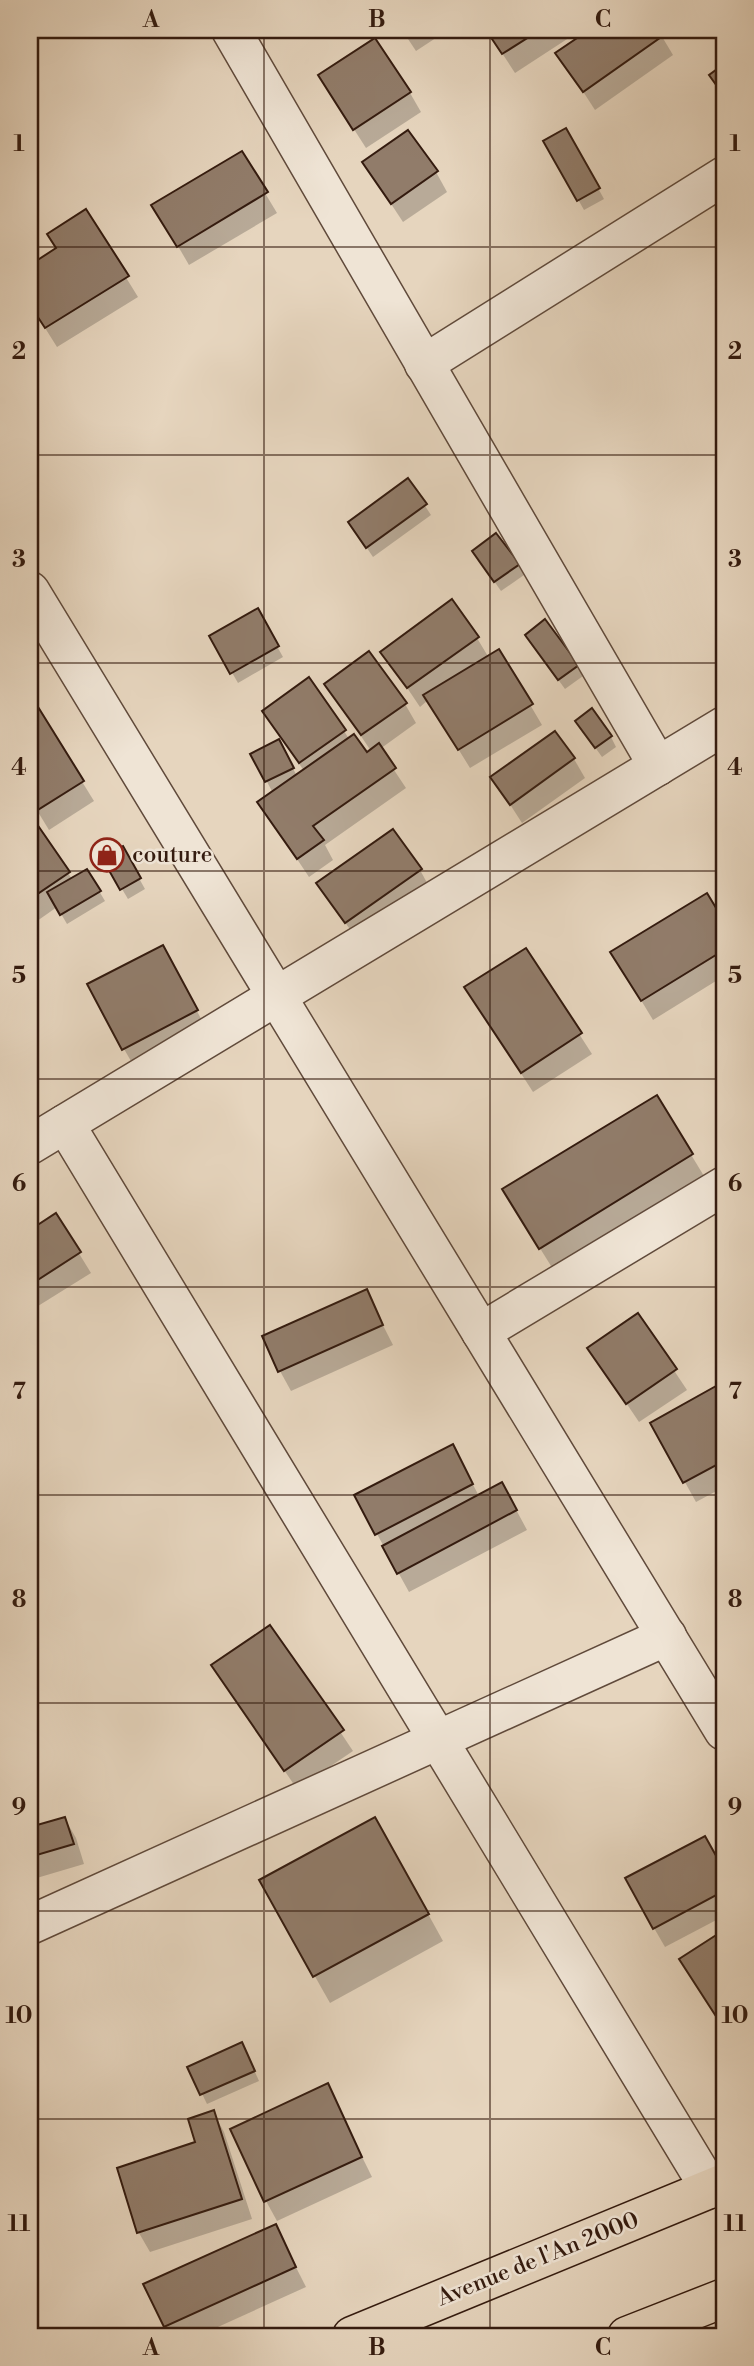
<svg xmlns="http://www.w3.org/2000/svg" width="754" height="2366" font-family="'Libre Bodoni',serif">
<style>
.shadow{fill:#0003}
.building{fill:#917c6a;stroke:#341b0f;stroke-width:2}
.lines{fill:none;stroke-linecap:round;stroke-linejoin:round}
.street-casing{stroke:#604a3b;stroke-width:41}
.primary-casing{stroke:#341b0f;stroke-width:41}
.street{stroke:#efe4d5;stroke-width:38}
.primary{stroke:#e6d5be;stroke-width:38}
.grid{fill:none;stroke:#341b0f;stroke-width:2;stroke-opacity:0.55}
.labels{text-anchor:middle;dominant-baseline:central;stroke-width:5;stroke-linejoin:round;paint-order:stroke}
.poi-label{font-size:23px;fill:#341b0f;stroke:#efe4d5;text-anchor:start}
.street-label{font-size:23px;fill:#341b0f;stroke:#efe4d5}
.neatline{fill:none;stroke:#341b0f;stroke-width:2.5}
.grid-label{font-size:23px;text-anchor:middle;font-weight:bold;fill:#341b0f}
</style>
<rect width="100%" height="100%" fill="#e6d5be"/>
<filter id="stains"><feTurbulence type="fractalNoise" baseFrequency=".00286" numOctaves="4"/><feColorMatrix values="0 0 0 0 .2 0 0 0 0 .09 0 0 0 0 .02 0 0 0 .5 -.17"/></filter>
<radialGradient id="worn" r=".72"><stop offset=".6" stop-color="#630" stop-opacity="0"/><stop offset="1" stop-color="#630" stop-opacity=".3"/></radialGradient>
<g class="shadow">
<polygon points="402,30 448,30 416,51"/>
<polygon points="487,30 581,30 515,73"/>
<polygon points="592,30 658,30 673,55 595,110 558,53"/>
<polygon points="410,93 421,112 366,148 332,95"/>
<polygon points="566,130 604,199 584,210 545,141"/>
<polygon points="241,153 277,213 189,265 154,205"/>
<polygon points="364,163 436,172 447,192 403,222"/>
<polygon points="85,211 138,297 57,347 30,304 30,267 58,249"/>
<polygon points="30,348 37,360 30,365"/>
<polygon points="408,480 431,515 373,557 356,532"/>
<polygon points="480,561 518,565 524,575 501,591"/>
<polygon points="257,611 283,657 238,683 211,636"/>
<polygon points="545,621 583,676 565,689 533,645"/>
<polygon points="477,638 489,658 499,652 542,725 470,768 428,700 420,707 383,652"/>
<polygon points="326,684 405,704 416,723 380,749 406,788 325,845 333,860 309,877 259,802 273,793 252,754 278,741 297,776 304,771 264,711 344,731 349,739 367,754 371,751"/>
<polygon points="30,698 94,801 49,830 30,799"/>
<polygon points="577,722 611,737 616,747 602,757"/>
<polygon points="574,759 585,778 522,823 493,778"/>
<polygon points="30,817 72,879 87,871 105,901 67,924 57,907 30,926"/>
<polygon points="122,848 145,889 128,899 104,859"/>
<polygon points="420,870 431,890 358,941 318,883"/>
<polygon points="706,896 724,924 724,976 653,1020 624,972"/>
<polygon points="525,950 592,1054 533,1092 478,1007"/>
<polygon points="173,966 207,1030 135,1068 124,1049"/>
<polygon points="656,1097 707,1181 556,1274 520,1216"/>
<polygon points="56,1216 91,1273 30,1311 30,1232"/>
<polygon points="366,1292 393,1345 291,1391 280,1371"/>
<polygon points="637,1315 687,1390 639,1422 589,1348"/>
<polygon points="716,1389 724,1404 724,1487 696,1502 652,1423"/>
<polygon points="463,1466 479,1496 513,1504 527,1530 409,1592 377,1534"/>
<polygon points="270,1627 353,1751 297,1789 213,1666"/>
<polygon points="65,1819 76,1838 84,1864 30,1880 30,1829"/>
<polygon points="705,1838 724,1873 724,1916 665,1947 654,1928"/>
<polygon points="390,1845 443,1941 330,2003 261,1881"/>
<polygon points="724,1932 724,2028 681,1960"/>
<polygon points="247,2054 259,2081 207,2104 189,2067"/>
<polygon points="327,2086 372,2177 277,2221 266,2201"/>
<polygon points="213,2112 224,2132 252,2219 150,2252 139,2233 119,2169 198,2143"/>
<polygon points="275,2226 306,2287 198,2336 171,2336 146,2285"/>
</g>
<g class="building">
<polygon points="486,30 540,30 502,54"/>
<polygon points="589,30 660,30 664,35 583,92 555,53"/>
<polygon points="375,38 411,92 353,130 318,75"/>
<polygon points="724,64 724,96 709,75"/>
<polygon points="566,128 600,188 577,201 543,141"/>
<polygon points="408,130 438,171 391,204 362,162"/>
<polygon points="242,151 268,192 177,247 151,205"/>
<polygon points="86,209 129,276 45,328 30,305 30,265 56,248 47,234"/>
<polygon points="408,478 427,504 366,548 348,522"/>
<polygon points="496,533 520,564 494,582 472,551"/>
<polygon points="452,599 479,637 407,688 380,652"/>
<polygon points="258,608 279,646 230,674 209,636"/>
<polygon points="545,619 579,665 558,680 525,635"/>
<polygon points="499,649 533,704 458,750 423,695"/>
<polygon points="369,651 407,703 361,735 324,684"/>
<polygon points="309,677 346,730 299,763 262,711"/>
<polygon points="30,694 84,781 36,811 30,801"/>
<polygon points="592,708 612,736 595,748 575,721"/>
<polygon points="555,731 575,758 510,805 490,777"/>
<polygon points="354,734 367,752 379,743 396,768 313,826 324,840 297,859 257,802"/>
<polygon points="279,739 294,768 265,782 250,754"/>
<polygon points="30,814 70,872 30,899"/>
<polygon points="393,829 422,869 345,923 316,883"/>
<polygon points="123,846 141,878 120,890 102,858"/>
<polygon points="87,869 101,891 60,915 47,892"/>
<polygon points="707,893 724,921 724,950 641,1001 610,952"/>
<polygon points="163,945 198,1010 122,1050 87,984"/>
<polygon points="526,948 582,1033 521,1073 464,987"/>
<polygon points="657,1095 693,1154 539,1249 502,1189"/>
<polygon points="56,1213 81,1252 30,1285 30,1230"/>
<polygon points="367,1289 383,1325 278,1372 262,1336"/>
<polygon points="638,1313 677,1369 626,1404 587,1348"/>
<polygon points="716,1386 724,1401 724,1461 683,1483 650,1423"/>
<polygon points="453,1444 473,1484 375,1535 354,1495"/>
<polygon points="502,1482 517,1510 397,1574 382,1546"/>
<polygon points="270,1625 344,1730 284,1771 211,1665"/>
<polygon points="65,1817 74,1844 30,1857 30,1827"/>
<polygon points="375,1817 429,1914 313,1977 259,1880"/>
<polygon points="705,1836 724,1870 724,1891 653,1929 625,1878"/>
<polygon points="724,1930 724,2018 719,2021 679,1959"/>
<polygon points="242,2042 255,2071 200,2095 187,2067"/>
<polygon points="328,2083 362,2157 264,2202 230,2129"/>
<polygon points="214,2110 242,2199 137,2233 117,2168 195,2142 188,2119"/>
<polygon points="276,2224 296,2267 164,2327 143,2284"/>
</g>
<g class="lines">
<defs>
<g id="street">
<polyline points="231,30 658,766"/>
<polyline points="424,364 724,176"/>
<polyline points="30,591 724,1731"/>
<polyline points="65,1124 710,2189"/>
<polyline points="30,1145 724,726"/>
<polyline points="481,1332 724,1186"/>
<polyline points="30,1925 667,1636"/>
</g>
<g id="primary">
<polyline points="352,2336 724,2183"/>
<polyline points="627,2336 724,2298"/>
</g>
</defs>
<use href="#street" class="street-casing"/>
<use href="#primary" class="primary-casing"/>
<use href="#street" class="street"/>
<use href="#primary" class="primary"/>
</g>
<path class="grid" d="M264 30V2336M490 30V2336M30 247H724M30 455H724M30 663H724M30 871H724M30 1079H724M30 1287H724M30 1495H724M30 1703H724M30 1911H724M30 2119H724"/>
<defs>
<symbol id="shop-ring" viewBox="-11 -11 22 22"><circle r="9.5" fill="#efe4d5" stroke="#8f2418" stroke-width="1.5"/><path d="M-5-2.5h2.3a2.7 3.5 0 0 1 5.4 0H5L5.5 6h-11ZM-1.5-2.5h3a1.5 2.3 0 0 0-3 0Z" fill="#8f2418"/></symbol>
</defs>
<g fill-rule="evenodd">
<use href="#shop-ring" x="88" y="836" width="38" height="38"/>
</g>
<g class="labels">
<g class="poi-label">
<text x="132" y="855">couture</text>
</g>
<g class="street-label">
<text transform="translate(538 2259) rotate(-22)">Avenue de l'An 2000</text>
</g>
</g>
<rect width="754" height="2366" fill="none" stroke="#e6d5be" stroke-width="77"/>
<rect x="38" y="38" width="678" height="2290" class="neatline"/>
<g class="grid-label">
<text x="151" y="27">A</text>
<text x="377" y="27">B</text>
<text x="603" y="27">C</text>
<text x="19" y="151">1</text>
<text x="735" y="151">1</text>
<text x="19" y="359">2</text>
<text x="735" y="359">2</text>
<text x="19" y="567">3</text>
<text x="735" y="567">3</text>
<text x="19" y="775">4</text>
<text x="735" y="775">4</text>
<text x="19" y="983">5</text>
<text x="735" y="983">5</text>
<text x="19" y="1191">6</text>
<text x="735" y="1191">6</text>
<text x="19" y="1399">7</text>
<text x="735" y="1399">7</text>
<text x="19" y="1607">8</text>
<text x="735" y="1607">8</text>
<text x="19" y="1815">9</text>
<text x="735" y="1815">9</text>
<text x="19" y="2023">10</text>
<text x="735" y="2023">10</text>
<text x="19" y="2231">11</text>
<text x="735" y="2231">11</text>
<text x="151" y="2355">A</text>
<text x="377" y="2355">B</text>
<text x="603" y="2355">C</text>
</g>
<rect width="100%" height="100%" filter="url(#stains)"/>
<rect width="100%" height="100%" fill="url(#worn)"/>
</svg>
